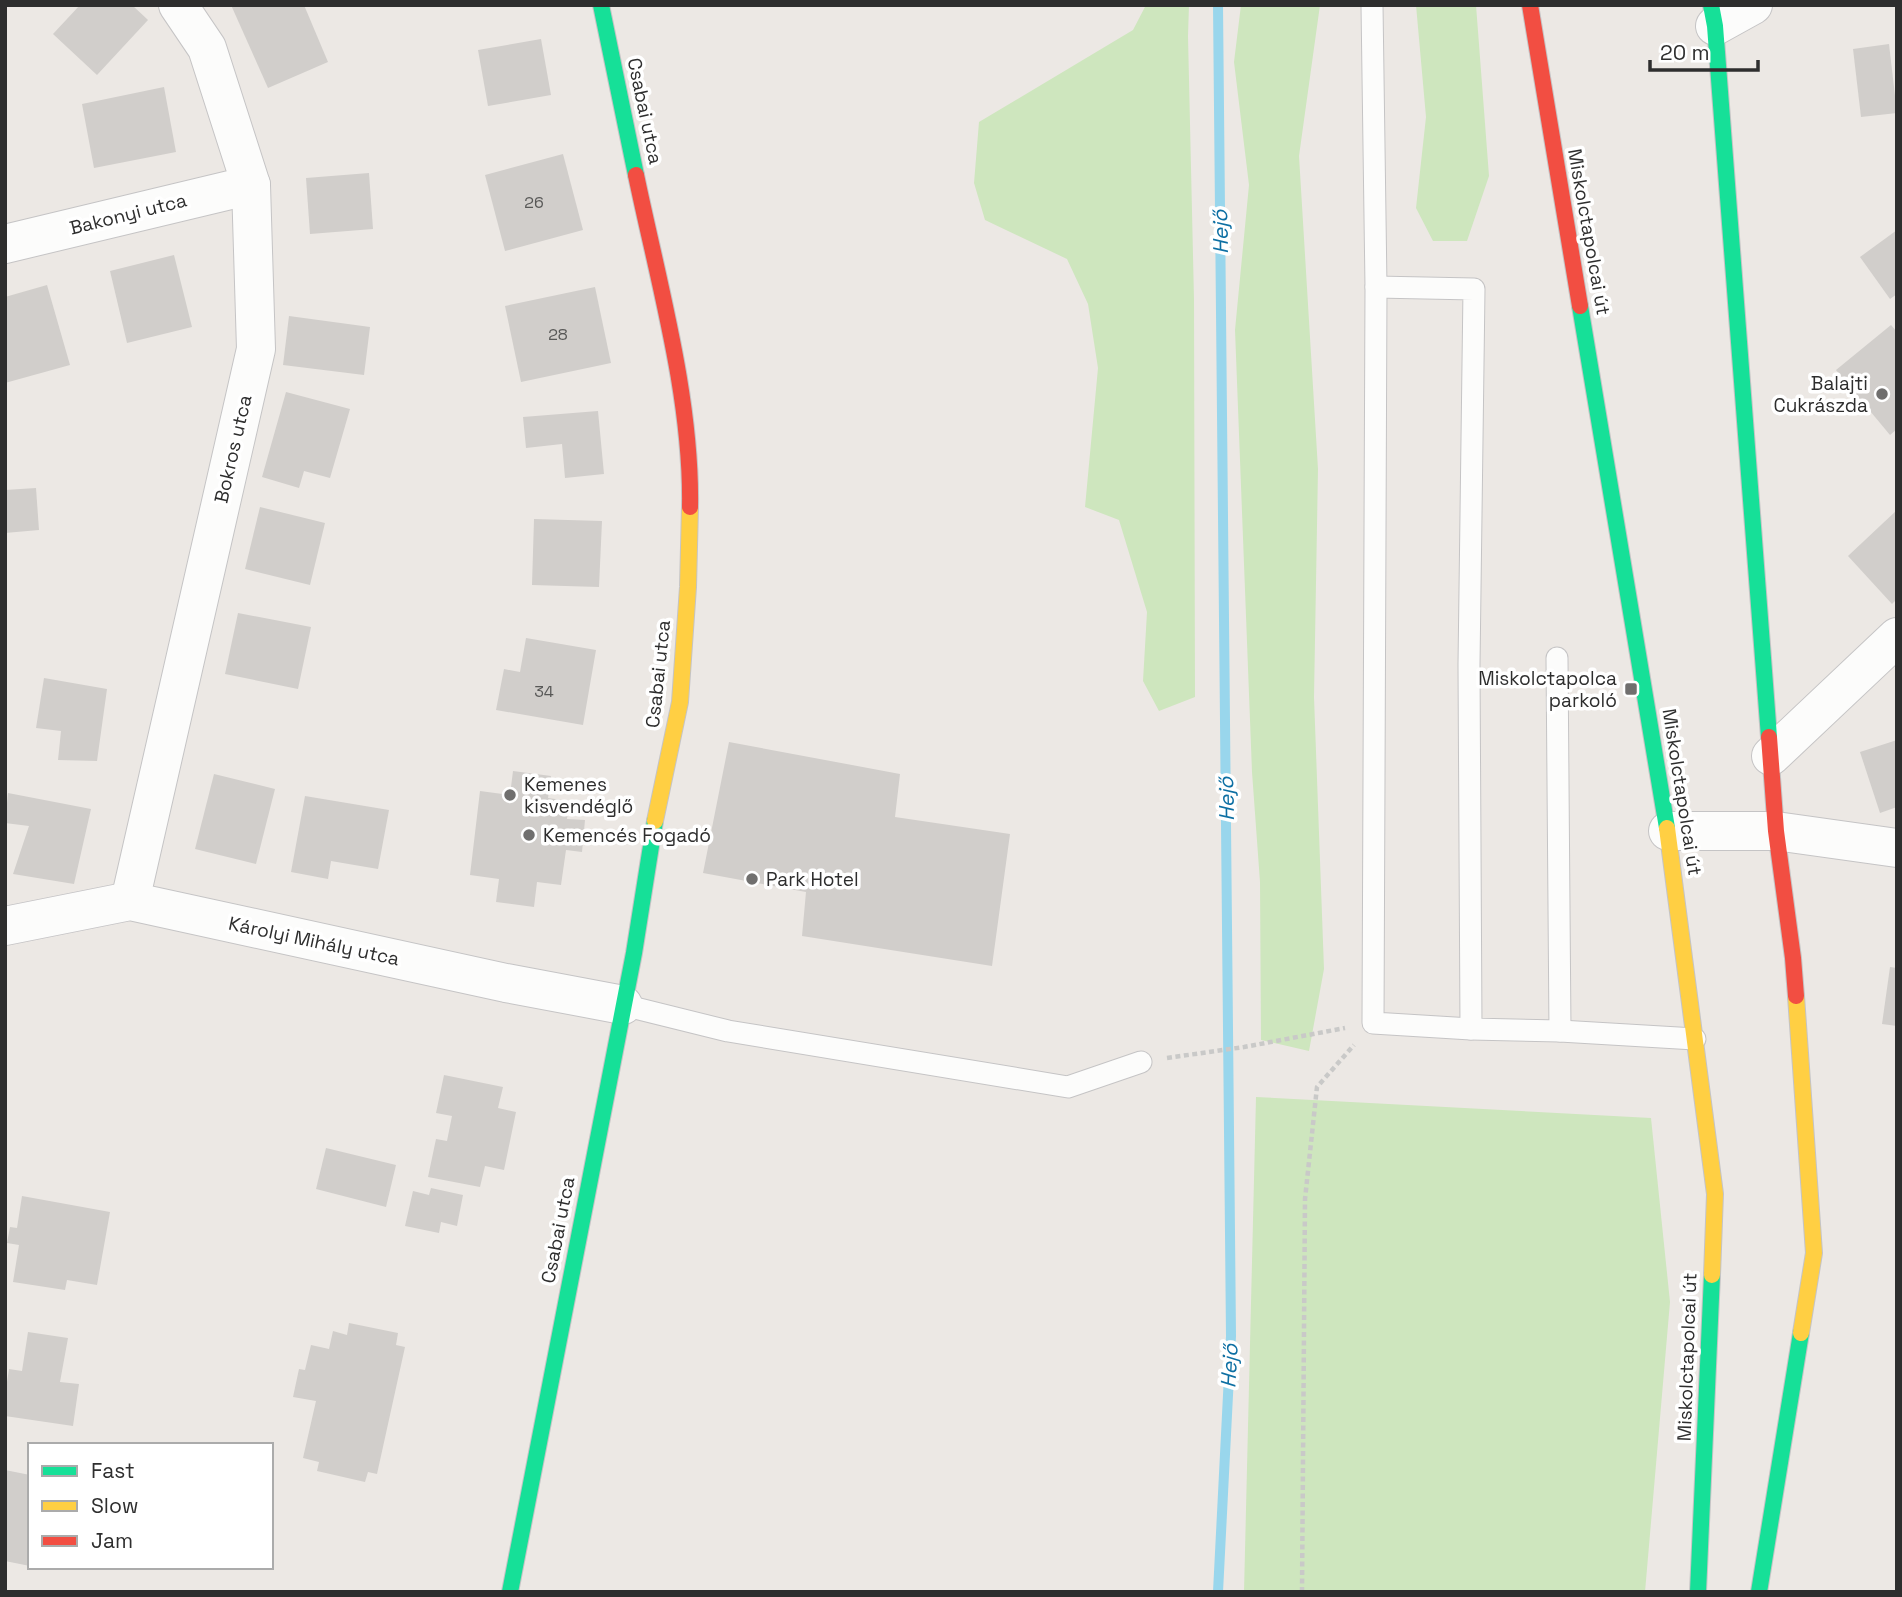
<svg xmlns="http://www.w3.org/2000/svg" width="1902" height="1597" font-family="'Space Grotesk',sans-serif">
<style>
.green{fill:#cee6be}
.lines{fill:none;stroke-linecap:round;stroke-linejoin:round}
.stream{stroke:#99d6ec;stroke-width:10}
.building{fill:#d1cecb}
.lane-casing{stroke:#c5c4c5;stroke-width:23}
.street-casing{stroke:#c5c4c5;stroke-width:40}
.fast-casing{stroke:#c5c4c5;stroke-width:18}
.slow-casing{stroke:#c5c4c5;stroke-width:18}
.jam-casing{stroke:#c5c4c5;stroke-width:18}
.path{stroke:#c9c9c8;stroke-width:4.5;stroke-dasharray:5 3.5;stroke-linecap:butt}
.lane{stroke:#fcfcfb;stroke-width:21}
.street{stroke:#fcfcfb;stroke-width:38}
.fast{stroke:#16e098;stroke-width:16}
.slow{stroke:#ffcf43;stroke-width:16}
.jam{stroke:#f24e42;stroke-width:16}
.poi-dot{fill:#706f6e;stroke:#fff;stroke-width:2.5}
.labels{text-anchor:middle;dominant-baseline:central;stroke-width:7;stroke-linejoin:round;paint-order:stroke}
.number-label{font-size:16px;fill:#585857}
.street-label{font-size:19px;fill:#2e2e2e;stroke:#fff}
.poi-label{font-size:19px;fill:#2e2e2e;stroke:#fff;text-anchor:start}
.water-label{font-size:21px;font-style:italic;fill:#0d6fa3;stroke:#fff}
</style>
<rect width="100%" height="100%" fill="#ece8e4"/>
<g class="green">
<polygon points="1146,5 1189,5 1188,36 1194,299 1195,697 1159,711 1143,681 1147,612 1119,520 1085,507 1098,368 1088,304 1067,259 985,220 974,183 979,122 1133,30"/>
<polygon points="1241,5 1320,5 1299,156 1318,469 1314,697 1324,969 1309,1051 1261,1040 1260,882 1252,772 1235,330 1249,185 1234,62"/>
<polygon points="1416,5 1476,5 1489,176 1467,241 1433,241 1416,208 1426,117"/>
<polygon points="1256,1097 1651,1118 1670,1302 1645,1592 1244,1592"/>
</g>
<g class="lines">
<polyline class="stream" points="1218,5 1231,1336 1218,1592"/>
</g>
<g class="building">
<polygon points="80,5 132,5 148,20 97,75 53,34"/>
<polygon points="231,5 304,5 328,62 268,88"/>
<polygon points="541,39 551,95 488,106 478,50"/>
<polygon points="1889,44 1897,113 1861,117 1853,49"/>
<polygon points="164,87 176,152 94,168 82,104"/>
<polygon points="563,154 583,230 505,251 485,175"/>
<polygon points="369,173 373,229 310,234 306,178"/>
<polygon points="1897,230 1897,294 1890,299 1860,257"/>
<polygon points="174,255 192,327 127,343 110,271"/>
<polygon points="47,285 70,365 5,383 5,297"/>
<polygon points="595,287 611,363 521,382 505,306"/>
<polygon points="289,316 370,327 364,375 283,365"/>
<polygon points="1891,325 1897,332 1897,429 1890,435 1836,370"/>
<polygon points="286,392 350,409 330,478 304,471 299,488 262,477"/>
<polygon points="598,411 604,474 565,478 562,444 526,448 523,417"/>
<polygon points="36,488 39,530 5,533 5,490"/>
<polygon points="260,507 325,523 310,585 245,569"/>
<polygon points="1897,510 1897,599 1892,604 1848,556"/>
<polygon points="534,519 602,521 599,587 532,585"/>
<polygon points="238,613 311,627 298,689 225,674"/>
<polygon points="526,638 596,650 583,725 496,710 504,669 520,672"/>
<polygon points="44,678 107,689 97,761 58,760 61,731 36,728"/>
<polygon points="1897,740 1897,807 1880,813 1860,752"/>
<polygon points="729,742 900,774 895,817 1010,834 992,966 802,936 806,892 703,873"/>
<polygon points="513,771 551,776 548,798 569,801 567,819 585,820 582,852 566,850 561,885 537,882 534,907 496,902 499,879 470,875 480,791 510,795"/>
<polygon points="214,774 275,789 256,864 195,849"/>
<polygon points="8,793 91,809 74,884 13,874 29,826 5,823"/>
<polygon points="305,796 389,810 378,869 331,861 328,879 291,872"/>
<polygon points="1890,967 1897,968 1897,1026 1882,1024"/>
<polygon points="444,1075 503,1087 498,1108 516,1112 504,1170 485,1166 480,1187 428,1177 436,1139 447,1141 452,1116 436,1113"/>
<polygon points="326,1148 396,1165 386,1207 316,1189"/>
<polygon points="431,1188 463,1195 457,1226 441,1222 439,1233 405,1226 413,1191 429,1195"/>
<polygon points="22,1196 110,1212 97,1285 67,1280 65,1290 13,1282 19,1245 7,1243 10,1227 17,1228"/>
<polygon points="349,1323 398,1333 396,1345 405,1347 377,1474 368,1472 365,1482 317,1471 319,1462 303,1458 316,1401 293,1397 299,1369 305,1370 311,1345 329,1349 333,1331 347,1335"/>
<polygon points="28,1332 68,1338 60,1382 79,1384 73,1426 5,1416 5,1395 9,1369 22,1371"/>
<polygon points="5,1470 30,1475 30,1566 5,1561"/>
</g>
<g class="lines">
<defs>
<g id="lane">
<polyline points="1372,5 1376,287 1373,1023 1471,1029"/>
<polyline points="1376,287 1474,289 1469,665 1471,1029 1560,1031 1695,1039"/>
<polyline points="1557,658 1560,1031"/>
<polyline points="623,1005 728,1031 1068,1087 1141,1062"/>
</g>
<g id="street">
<polyline points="1715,26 1753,5"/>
<polyline points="5,244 251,185"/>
<polyline points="1771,756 1897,637"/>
<polyline points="1668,831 1776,831 1897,848"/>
<polyline points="130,901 256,349 251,185 207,48 178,5"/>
<polyline points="5,926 130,901 506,983 623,1005"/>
</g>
<g id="fast">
<polyline points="601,5 636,175"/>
<polyline points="1711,5 1715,26 1769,737"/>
<polyline points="1580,306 1667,828"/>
<polyline points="510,1592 634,953 655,821"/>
<polyline points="1698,1592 1712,1275"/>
<polyline points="1759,1592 1801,1333"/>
</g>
<g id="slow">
<polyline points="655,821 680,702 688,587 690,507"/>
<polyline points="1667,828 1715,1194 1712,1275"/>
<polyline points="1796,996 1814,1253 1801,1333"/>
</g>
<g id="jam">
<polyline points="1530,5 1580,306"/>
<path d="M636 175C658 281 692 398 690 507"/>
<polyline points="1769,737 1776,831 1793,958 1796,996"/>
</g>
</defs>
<use href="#lane" class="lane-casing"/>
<use href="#street" class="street-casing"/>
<use href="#fast" class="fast-casing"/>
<use href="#slow" class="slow-casing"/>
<use href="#jam" class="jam-casing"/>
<g class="path">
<polyline points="1167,1058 1244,1047 1345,1028"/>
<polyline points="1302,1592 1305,1199 1317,1087 1354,1045"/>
</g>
<use href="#lane" class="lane"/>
<use href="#street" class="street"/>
<use href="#fast" class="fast"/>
<use href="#slow" class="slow"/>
<use href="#jam" class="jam"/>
</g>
<g class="poi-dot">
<circle cx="1882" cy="394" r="7"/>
<rect x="1624" y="682" width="14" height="14" rx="3.5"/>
<circle cx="510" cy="795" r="7"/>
<circle cx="529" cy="835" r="7"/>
<circle cx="752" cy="879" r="7"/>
</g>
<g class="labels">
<g class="number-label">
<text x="534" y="202">26</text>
<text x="558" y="334">28</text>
<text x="544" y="691">34</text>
</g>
<g class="street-label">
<text transform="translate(645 111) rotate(78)">Csabai utca</text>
<text transform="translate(128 214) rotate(-14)">Bakonyi utca</text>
<text transform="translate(1589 232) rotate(80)">Miskolctapolcai út</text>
<text transform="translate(233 449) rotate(-77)">Bokros utca</text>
<text transform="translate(658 674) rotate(-84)">Csabai utca</text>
<text transform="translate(1682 792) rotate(81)">Miskolctapolcai út</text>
<text transform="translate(314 941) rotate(12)">Károlyi Mihály utca</text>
<text transform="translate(558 1230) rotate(-79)">Csabai utca</text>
<text transform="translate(1687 1357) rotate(-88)">Miskolctapolcai út</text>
</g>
<g class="poi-label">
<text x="1868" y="383" text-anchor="end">Balajti<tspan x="1868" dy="22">Cukrászda</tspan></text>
<text x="1617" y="678" text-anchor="end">Miskolctapolca<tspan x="1617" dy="22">parkoló</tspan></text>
<text x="524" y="784">Kemenes<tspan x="524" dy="22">kisvendéglő</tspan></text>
<text x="543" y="835">Kemencés Fogadó</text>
<text x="766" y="879">Park Hotel</text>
</g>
<g class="water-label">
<text transform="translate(1220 232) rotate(-91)">Hejő</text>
<text transform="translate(1226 799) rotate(-91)">Hejő</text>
<text transform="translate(1229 1366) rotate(-87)">Hejő</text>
</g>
</g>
<rect width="1902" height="1597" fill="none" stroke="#2e2e2e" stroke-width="14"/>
<rect x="28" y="1443" width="245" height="126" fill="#ffffff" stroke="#ababab" stroke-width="2"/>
<rect x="42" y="1466" width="35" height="10" fill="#16e098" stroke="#ababab" stroke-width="2"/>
<text x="91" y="1478" font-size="21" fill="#2e2e2e">Fast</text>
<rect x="42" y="1501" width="35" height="10" fill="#ffcf43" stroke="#ababab" stroke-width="2"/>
<text x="91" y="1513" font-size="21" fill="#2e2e2e">Slow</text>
<rect x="42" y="1536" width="35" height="10" fill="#f24e42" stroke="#ababab" stroke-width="2"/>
<text x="91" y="1548" font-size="21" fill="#2e2e2e">Jam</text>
<path d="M1650 60v10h108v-10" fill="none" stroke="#2e2e2e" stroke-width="3.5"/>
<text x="1660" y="60" font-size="21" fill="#2e2e2e" stroke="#ffffff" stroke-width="5" paint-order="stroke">20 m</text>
</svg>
